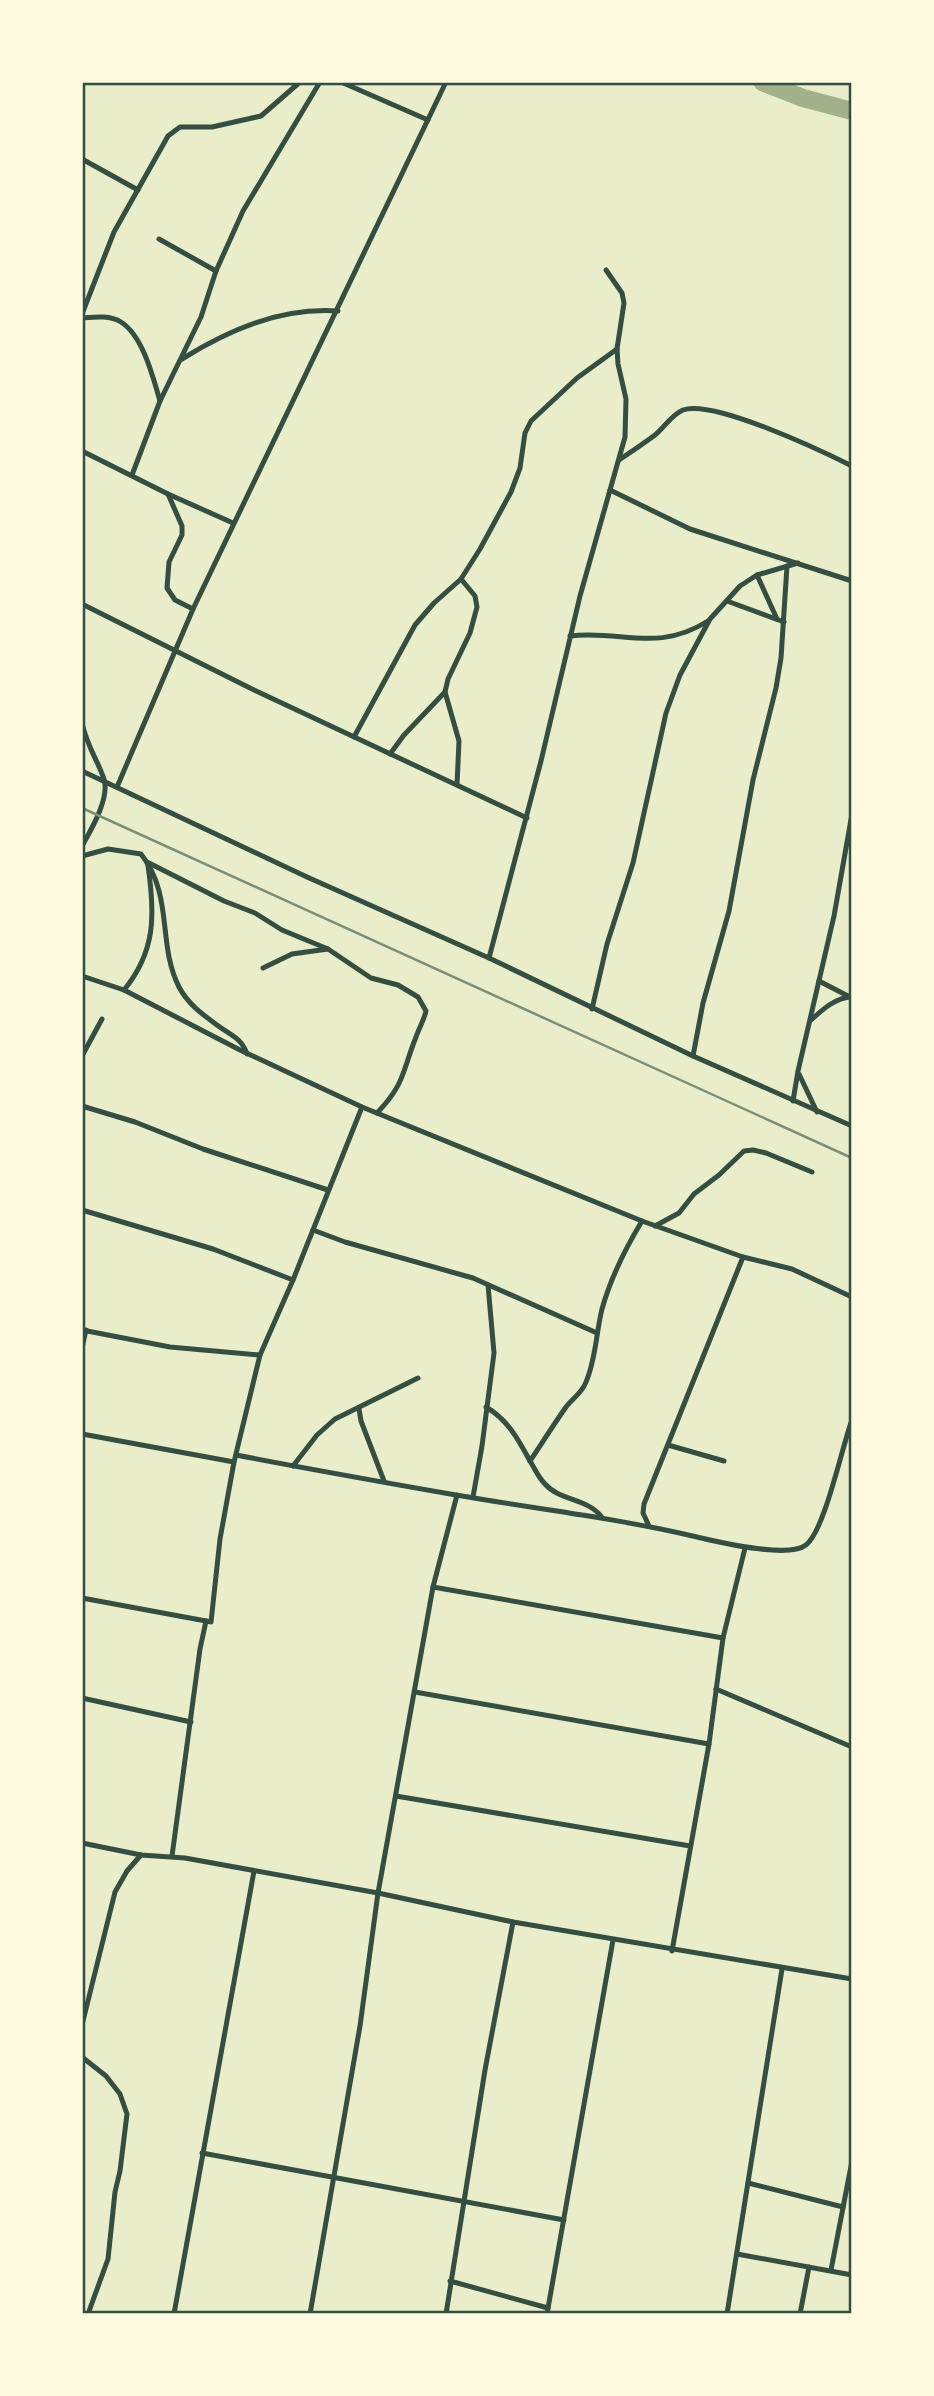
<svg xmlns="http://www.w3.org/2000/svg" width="934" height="2396" font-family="'PT Sans',sans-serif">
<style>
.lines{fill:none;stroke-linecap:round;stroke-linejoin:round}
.river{stroke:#a3b18a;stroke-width:18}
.minor{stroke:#344e41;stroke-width:5}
.rail{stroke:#7c8e77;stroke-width:2.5}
.neatline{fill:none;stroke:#344e41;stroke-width:2.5}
</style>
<rect width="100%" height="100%" fill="#e9edc9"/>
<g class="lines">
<polyline class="river" points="762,82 803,98 852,111"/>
<g class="minor">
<polyline points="341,82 428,120"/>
<polyline points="82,159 138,190"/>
<polyline points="159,239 216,271"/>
<polyline points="82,314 114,232 168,136 180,127 212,127 261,116 300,82"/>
<path d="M82 318C94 317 110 315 121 322 143 336 153 377 160 401"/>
<path d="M182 359C229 330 281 307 338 311"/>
<polyline points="82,451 168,494 233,523"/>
<path d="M619 460C631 452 643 444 655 435 665 427 671 415 683 410 713 399 822 451 852 466"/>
<polyline points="132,475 160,401 201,317 216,271 243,211 320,82"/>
<polyline points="610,490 690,529 852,581"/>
<polyline points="168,494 182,526 182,535 169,562 167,588 175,600 193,609"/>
<polyline points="757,575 777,619"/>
<polyline points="727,601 784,622"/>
<polyline points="82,604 252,689 527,818"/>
<path d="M570 636C623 630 657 653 708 621"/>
<path d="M82 723C87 746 97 759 104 779 110 798 91 830 82 846"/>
<polyline points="354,737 415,625 434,603 461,579 480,549 511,492 520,468 525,433 531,421 577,378 617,349"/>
<polyline points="390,754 404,735 445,692"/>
<polyline points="82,771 307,877 489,958 693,1056 852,1126"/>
<polyline points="457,785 459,741 445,692 448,679 470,633 477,607 475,596 461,579"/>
<polyline points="117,787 193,609 446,82"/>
<path d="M82 856 108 849 141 854C174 896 157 944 179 987 188 1004 202 1014 217 1025 230 1035 241 1037 247 1054"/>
<path d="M147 862 224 901 255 913 282 930 328 949 371 978 398 985 418 997 426 1011C424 1020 419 1028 416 1037 402 1072 405 1084 377 1113"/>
<polyline points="489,958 541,761 580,596 625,437 626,399 618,364 617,349 624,303 622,293 606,270"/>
<polyline points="263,968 292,954 328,949"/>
<polyline points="82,976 124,990 240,1050 362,1107 642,1221 743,1257 792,1269 852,1297"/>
<polyline points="819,981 848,996"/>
<path d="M124 990C156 951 155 914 148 866"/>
<polyline points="592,1009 607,944 633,863 666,713 680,675 710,619 740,586 757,575 798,563"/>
<path d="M811 1020C822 1010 836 997 852 997"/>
<polyline points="82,1056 102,1019"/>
<polyline points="693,1056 703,1003 729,911 753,780 776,688 781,658 787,566"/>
<polyline points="799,1074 817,1112"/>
<polyline points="793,1101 798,1071 834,916 852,814"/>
<polyline points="82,1106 135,1122 203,1149 328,1190"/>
<polyline points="82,1210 213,1249 293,1280"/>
<polyline points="655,1226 679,1213 694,1194 719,1175 744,1151 753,1150 766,1153 812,1172"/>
<polyline points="313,1230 345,1242 473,1278 597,1333"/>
<polyline points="82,1330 170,1347 260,1355"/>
<polyline points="82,1348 86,1330"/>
<path d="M486 1407C508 1420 518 1439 530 1461 535 1469 538 1477 545 1484 560 1501 586 1498 601 1516"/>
<polyline points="359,1409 361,1421 384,1481"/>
<polyline points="82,1434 234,1462"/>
<polyline points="668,1445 724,1461"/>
<path d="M236 1455C309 1469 382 1482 456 1495 536 1509 617 1518 697 1537 719 1542 788 1559 806 1545 825 1530 842 1446 852 1420"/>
<path d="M530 1461C542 1443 554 1424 566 1407 573 1398 582 1393 586 1382 596 1359 596 1333 602 1309 611 1277 625 1249 642 1221"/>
<polyline points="293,1466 317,1435 335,1419 418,1378"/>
<polyline points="473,1497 482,1446 494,1353 488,1285"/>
<polyline points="649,1526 643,1513 644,1504 743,1257"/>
<polyline points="433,1587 723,1638"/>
<polyline points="82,1598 206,1621"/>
<polyline points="716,1689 852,1747"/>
<polyline points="415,1692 709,1744"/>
<polyline points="82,1698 191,1722"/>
<polyline points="396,1796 690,1846"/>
<polyline points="82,1843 141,1855 185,1858 378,1893 513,1922 852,1979"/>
<polyline points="172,1856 200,1649 206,1621 211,1622 220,1539 234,1462 260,1355 293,1280 362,1107"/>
<polyline points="672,1951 709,1744 723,1638 745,1548"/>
<polyline points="82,2025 115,1892 127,1871 141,1855"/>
<polyline points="82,2057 106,2076 120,2094 127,2114 120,2171 115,2192 108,2259 88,2314"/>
<polyline points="202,2153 564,2220"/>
<polyline points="748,2183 843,2207"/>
<polyline points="737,2254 852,2275"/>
<polyline points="831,2270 852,2161"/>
<polyline points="450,2281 548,2308"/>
<polyline points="174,2314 254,1871"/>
<polyline points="310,2314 360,2026 378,1893 433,1587 457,1495"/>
<polyline points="446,2314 485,2070 513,1922"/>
<polyline points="547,2314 613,1940"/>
<polyline points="727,2314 782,1969"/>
<polyline points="800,2314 809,2267"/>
</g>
<polyline class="rail" points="82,808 852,1158"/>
</g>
<rect width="934" height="2396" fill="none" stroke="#fefae0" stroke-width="168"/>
<rect x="84" y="84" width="766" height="2228" class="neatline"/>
</svg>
